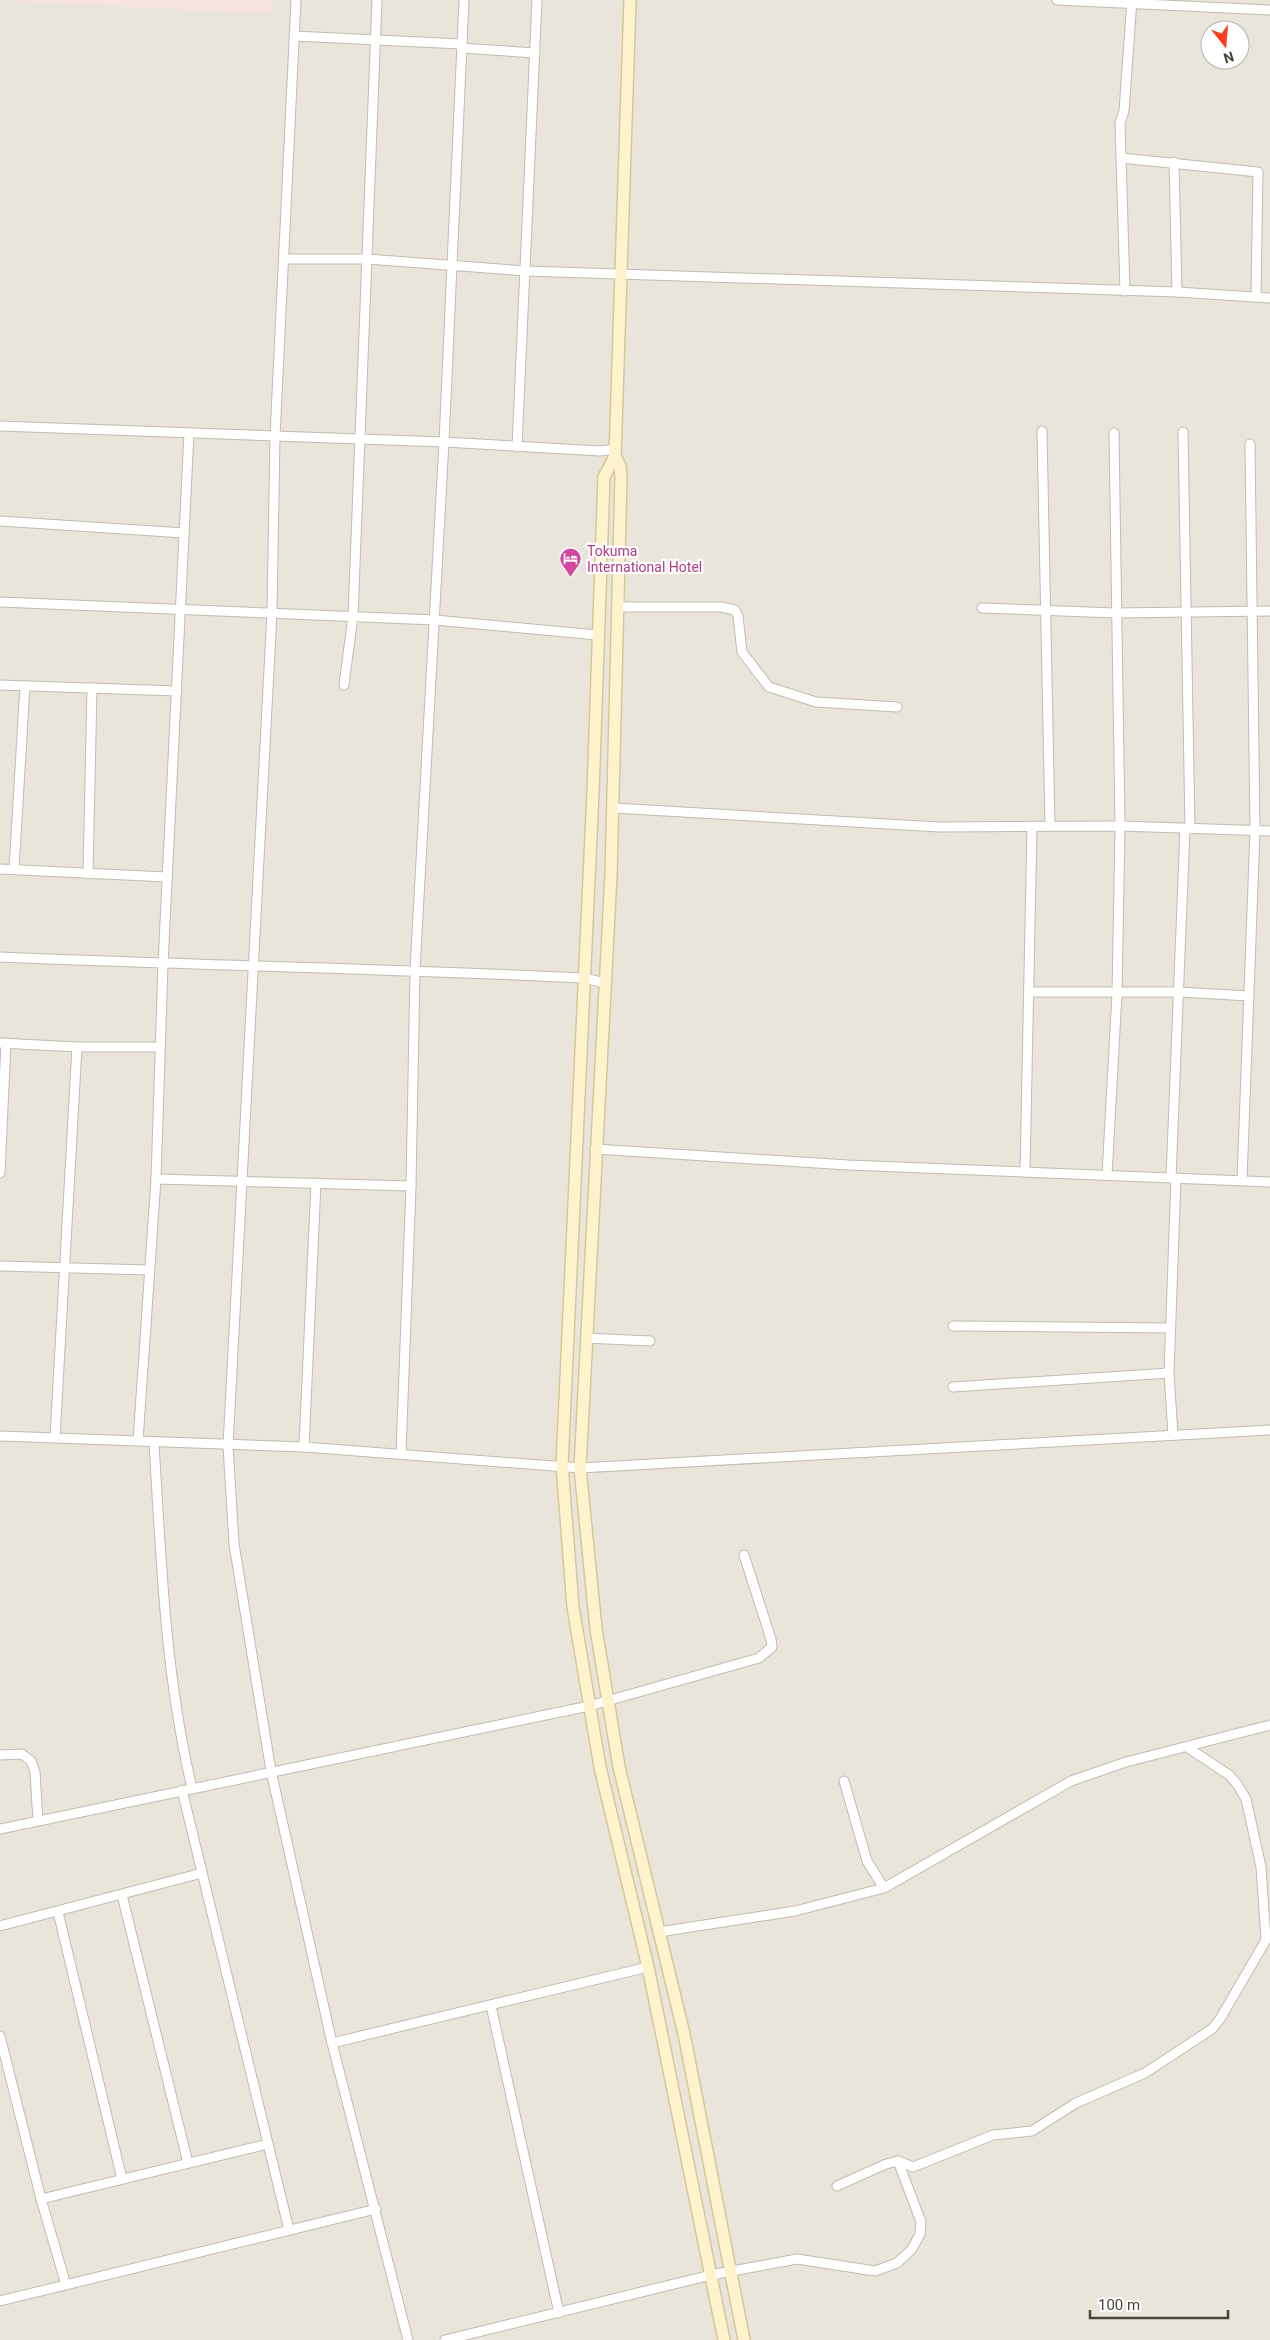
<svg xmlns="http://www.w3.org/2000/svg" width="1270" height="2340" font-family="Roboto,sans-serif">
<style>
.residential{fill:#eae5da;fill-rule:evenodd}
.medical{fill:#f6e3e0}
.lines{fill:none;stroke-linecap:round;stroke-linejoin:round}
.minor-casing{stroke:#c2bbae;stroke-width:11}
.secondary-casing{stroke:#d6c79b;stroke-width:14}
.minor{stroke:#fff;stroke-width:9}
.secondary{stroke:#fff3cd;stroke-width:11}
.labels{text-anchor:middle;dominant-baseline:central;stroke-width:4.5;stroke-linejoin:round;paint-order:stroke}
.hotel-label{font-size:14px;fill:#b23c85;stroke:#fff;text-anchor:start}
</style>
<rect width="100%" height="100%" fill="#f6f3ec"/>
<path class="residential" d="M0 0H1270V2340H0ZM1210 30H1240V60H1210Z"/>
<polygon class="medical" points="0,0 272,0 271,14"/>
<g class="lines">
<defs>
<g id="minor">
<polyline points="296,0 275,436 272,613 228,1446 234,1544 271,1771 332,2043 408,2340"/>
<polyline points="1057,0 1270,10"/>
<polyline points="294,36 461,44"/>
<polyline points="461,48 535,53"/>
<polyline points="1121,158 1258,172 1256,297"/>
<polyline points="1174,162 1177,292"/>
<polyline points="284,259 367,259 526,271 1177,292 1270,298"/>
<polyline points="1125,291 1120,123 1124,111 1132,0"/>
<polyline points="0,426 444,442 600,451 615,449"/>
<polyline points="1042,431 1050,826"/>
<polyline points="1183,432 1190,829"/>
<polyline points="517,447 537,0"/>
<polyline points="0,521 184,533"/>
<polyline points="0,602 435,620 597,635"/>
<polyline points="617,607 721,607 735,610 738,616 742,652 769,687 816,702 897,707"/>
<polyline points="982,608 1115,613 1270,611"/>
<polyline points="0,685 177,691"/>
<polyline points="344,685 353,616 377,0"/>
<polyline points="614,808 939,827 1120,826 1270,831"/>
<polyline points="0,869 167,877"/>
<polyline points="14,869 25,686"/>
<polyline points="88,874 92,688"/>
<path d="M0 957C195 965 389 969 584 978L605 983"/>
<polyline points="1029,992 1179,992 1249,996"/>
<polyline points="0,1043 77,1047 160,1047"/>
<polyline points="595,1149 848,1165 1270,1182"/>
<polyline points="1025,1172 1032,826"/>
<polyline points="0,1173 6,1043"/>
<polyline points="1107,1175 1117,994 1120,826 1114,433"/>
<polyline points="1171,1178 1185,829"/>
<polyline points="156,1179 411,1186"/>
<polyline points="1242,1180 1255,831 1250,444"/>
<polyline points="0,1266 149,1270"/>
<polyline points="953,1326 1170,1328"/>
<polyline points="586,1338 650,1341"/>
<polyline points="953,1387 1169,1373"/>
<polyline points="1173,1435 1169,1373 1176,1178"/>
<polyline points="0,1436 304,1447 580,1468 1270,1430"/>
<polyline points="55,1437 77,1047"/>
<polyline points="138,1441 156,1179 163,964 189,433"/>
<path d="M154 1443C161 1558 165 1675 192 1788"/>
<polyline points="304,1447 316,1183"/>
<polyline points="401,1453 411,1186 415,970 444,442 464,0"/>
<polyline points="0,1755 22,1754 31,1761 35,1772 38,1821"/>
<polyline points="844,1781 867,1861 884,1888"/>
<polyline points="182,1790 289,2230"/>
<polyline points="0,1829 589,1706 759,1658 772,1647 771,1639 744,1555"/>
<polyline points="122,1895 188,2163"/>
<polyline points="58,1912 122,2179"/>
<polyline points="0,1926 202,1873"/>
<polyline points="659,1932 795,1911 884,1888 1071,1781 1126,1762 1270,1725"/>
<polyline points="491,2006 559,2313"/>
<polyline points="0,2036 41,2199 66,2285"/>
<polyline points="332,2043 648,1967"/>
<polyline points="837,2186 886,2164 898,2161 913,2167 993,2135 1032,2131 1076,2103 1145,2073 1212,2029 1220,2019 1266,1940 1261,1867 1246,1799 1237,1784 1229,1775 1187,1747"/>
<polyline points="41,2199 268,2144"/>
<polyline points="0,2301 376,2209"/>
<polyline points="445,2340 711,2275 797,2259 875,2271 897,2263 912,2249 920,2234 921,2222 898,2161"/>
</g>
<g id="secondary">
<polyline points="630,0 615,456 620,466 621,477 611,875 580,1468 596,1629 619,1767 684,2034 744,2340"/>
<polyline points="615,456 604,477 593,792 562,1465 573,1607 600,1767 648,1967 724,2340"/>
</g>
</defs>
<use href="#minor" class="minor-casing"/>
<use href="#secondary" class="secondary-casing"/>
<use href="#minor" class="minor"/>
<use href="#secondary" class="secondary"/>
</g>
<defs>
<symbol id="hotel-pin" viewBox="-11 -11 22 30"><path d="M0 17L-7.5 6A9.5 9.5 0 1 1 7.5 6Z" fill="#d1479c" stroke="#fff"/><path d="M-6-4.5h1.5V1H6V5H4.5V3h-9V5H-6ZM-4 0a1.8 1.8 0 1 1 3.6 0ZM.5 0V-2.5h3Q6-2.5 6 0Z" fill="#fff"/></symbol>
</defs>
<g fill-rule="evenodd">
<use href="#hotel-pin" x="558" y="546" width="25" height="34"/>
</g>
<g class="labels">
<g class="hotel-label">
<text x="587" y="551">Tokuma<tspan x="587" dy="16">International Hotel</tspan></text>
</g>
</g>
<g transform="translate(1225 45) rotate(163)"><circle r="24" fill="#ffffff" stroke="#b7b4b0"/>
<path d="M0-4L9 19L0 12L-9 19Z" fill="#fc3f1d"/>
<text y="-8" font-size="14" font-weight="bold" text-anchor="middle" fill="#4b4439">N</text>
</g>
<path d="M1090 2310v8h138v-8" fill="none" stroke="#4b4439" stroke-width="2.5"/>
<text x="1098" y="2310" font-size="15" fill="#4b4439" stroke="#ffffff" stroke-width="4" paint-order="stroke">100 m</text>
</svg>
